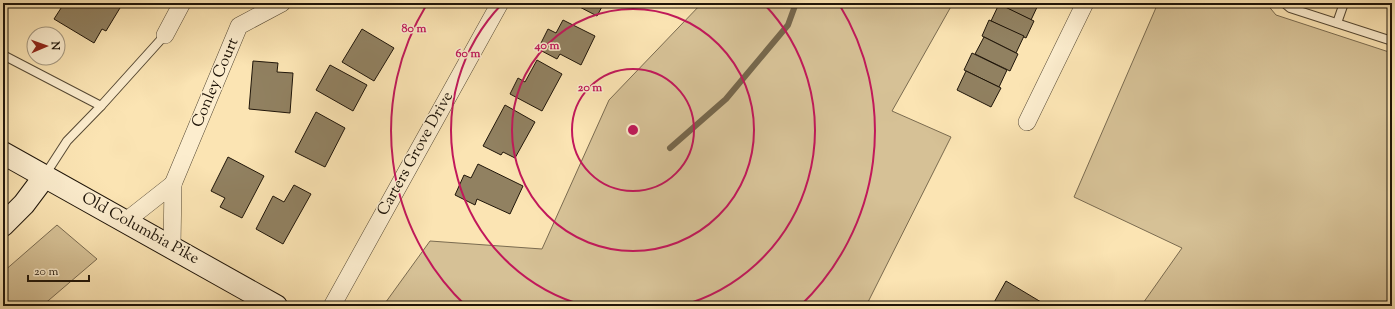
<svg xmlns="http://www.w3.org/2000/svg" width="1395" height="309" font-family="'Sorts Mill Goudy',serif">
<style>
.green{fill:#d6c196;stroke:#7a6b50}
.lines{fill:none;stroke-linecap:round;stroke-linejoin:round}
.stream{stroke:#76674c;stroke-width:6}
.building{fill:#918161;stroke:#1f1509}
.service-casing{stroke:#564934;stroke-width:10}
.minor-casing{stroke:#564934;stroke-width:18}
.secondary-casing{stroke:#1f1509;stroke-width:24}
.service{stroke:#fcedce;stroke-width:8}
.minor{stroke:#fcedce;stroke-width:17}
.secondary{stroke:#fcedce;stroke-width:22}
.ring{fill:none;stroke:#c2185b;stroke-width:2}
.labels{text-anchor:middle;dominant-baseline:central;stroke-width:3;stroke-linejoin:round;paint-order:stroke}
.street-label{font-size:16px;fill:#1f1509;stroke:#fcedce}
.centre{fill:#c2185b;stroke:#fcedce;stroke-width:2}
.ring-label{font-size:12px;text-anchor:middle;font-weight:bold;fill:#c2185b;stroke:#fcedce;stroke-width:3;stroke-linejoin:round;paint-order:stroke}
</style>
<rect width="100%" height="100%" fill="#fbe4b3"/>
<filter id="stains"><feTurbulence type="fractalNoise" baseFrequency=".005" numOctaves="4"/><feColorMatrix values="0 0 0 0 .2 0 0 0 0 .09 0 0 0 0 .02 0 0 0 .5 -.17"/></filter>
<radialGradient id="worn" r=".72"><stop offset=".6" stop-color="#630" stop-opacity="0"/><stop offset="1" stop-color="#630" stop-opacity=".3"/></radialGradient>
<g class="green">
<polygon points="702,3 953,3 892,111 951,137 866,306 383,306 430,241 542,249 609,100"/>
<polygon points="1158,3 1266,3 1276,15 1392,53 1392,306 1141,306 1182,248 1074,197"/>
<polygon points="57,225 97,259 42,306 3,306 3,272"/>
</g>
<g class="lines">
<polyline class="stream" points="670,148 726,99 788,25 796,3"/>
</g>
<g class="building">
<polygon points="61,3 123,3 106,31 102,29 94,43 54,19 63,5"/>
<polygon points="572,3 604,3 597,16"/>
<polygon points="996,3 1039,3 1031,20"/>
<polygon points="999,4 1034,21 1026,38 991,21"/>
<polygon points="563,20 595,36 581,65 560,54 557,59 538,49 548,29 556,33"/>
<polygon points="989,20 1024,36 1016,53 982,36"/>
<polygon points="362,29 394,48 374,81 342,62"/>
<polygon points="984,37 1018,54 1010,71 975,54"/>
<polygon points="972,53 1007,70 999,87 964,70"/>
<polygon points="537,60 562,74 542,111 510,94 518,78 525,82"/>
<polygon points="253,61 278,63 277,72 293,73 290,113 249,109"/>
<polygon points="330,65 367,85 353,111 316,90"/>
<polygon points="966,71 1001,88 991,107 957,90"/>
<polygon points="505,105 535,122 515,158 503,152 501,155 483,146"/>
<polygon points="316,112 345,128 325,167 295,152"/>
<polygon points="228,157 264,176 242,218 220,207 225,198 211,191"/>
<polygon points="478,164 523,186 510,214 477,199 475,205 455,195 464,175 471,178"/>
<polygon points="294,185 311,194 283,244 256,229 273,196 284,202"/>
<polygon points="1006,281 1046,305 1046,306 992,306"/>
</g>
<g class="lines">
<defs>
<g id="service">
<polyline points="1284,3 1290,8 1392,41"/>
<polyline points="1337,23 1344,3"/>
<polyline points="3,55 101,106 67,141 45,175"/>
<polyline points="101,106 165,35"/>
</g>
<g id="minor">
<polyline points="165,35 182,3"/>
<polyline points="1027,122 1085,3"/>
<polyline points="173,184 239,26 282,3"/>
<polyline points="126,221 173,184 172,246"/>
<polyline points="332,306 500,3"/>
</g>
<g id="secondary">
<polyline points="3,153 276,306"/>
<polyline points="3,225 24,204 45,176"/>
</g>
</defs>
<use href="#service" class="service-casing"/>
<use href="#minor" class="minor-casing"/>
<use href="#secondary" class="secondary-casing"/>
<use href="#service" class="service"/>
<use href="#minor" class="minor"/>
<use href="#secondary" class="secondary"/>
</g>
<g class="ring">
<circle cx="633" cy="130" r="61"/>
<circle cx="633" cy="130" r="121"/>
<path d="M586 306A182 182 0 0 1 502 4M764 4A182 182 0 0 1 680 306"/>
<path d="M466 306A242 242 0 0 1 427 4M839 4A242 242 0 0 1 800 306"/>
</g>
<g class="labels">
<g class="street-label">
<text transform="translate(216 83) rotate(-67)">Conley Court</text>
<text transform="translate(416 154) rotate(-61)">Carters Grove Drive</text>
<text transform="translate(140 229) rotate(29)">Old Columbia Pike</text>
</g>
</g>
<circle cx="633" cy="130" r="6" class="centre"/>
<g class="ring-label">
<text x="414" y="32">80 m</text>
<text x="547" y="49">40 m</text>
<text x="468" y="57">60 m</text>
<text x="590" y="91">20 m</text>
</g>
<rect width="1395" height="309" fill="none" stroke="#fbe4b3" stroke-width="16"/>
<rect x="4" y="4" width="1387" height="301" fill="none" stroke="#1f1509" stroke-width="2"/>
<rect x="8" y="8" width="1379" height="293" fill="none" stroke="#1f1509"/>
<g transform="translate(46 46) rotate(88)"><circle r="19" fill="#fcedce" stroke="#a4977f"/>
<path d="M0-3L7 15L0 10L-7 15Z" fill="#8f2418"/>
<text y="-6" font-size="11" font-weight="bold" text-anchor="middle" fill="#1f1509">N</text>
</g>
<path d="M28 275v6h61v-6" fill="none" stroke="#1f1509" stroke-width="2"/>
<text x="34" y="275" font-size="12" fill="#1f1509" stroke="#fcedce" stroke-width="3" paint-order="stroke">20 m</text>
<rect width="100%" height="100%" filter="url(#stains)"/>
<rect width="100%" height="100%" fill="url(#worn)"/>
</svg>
